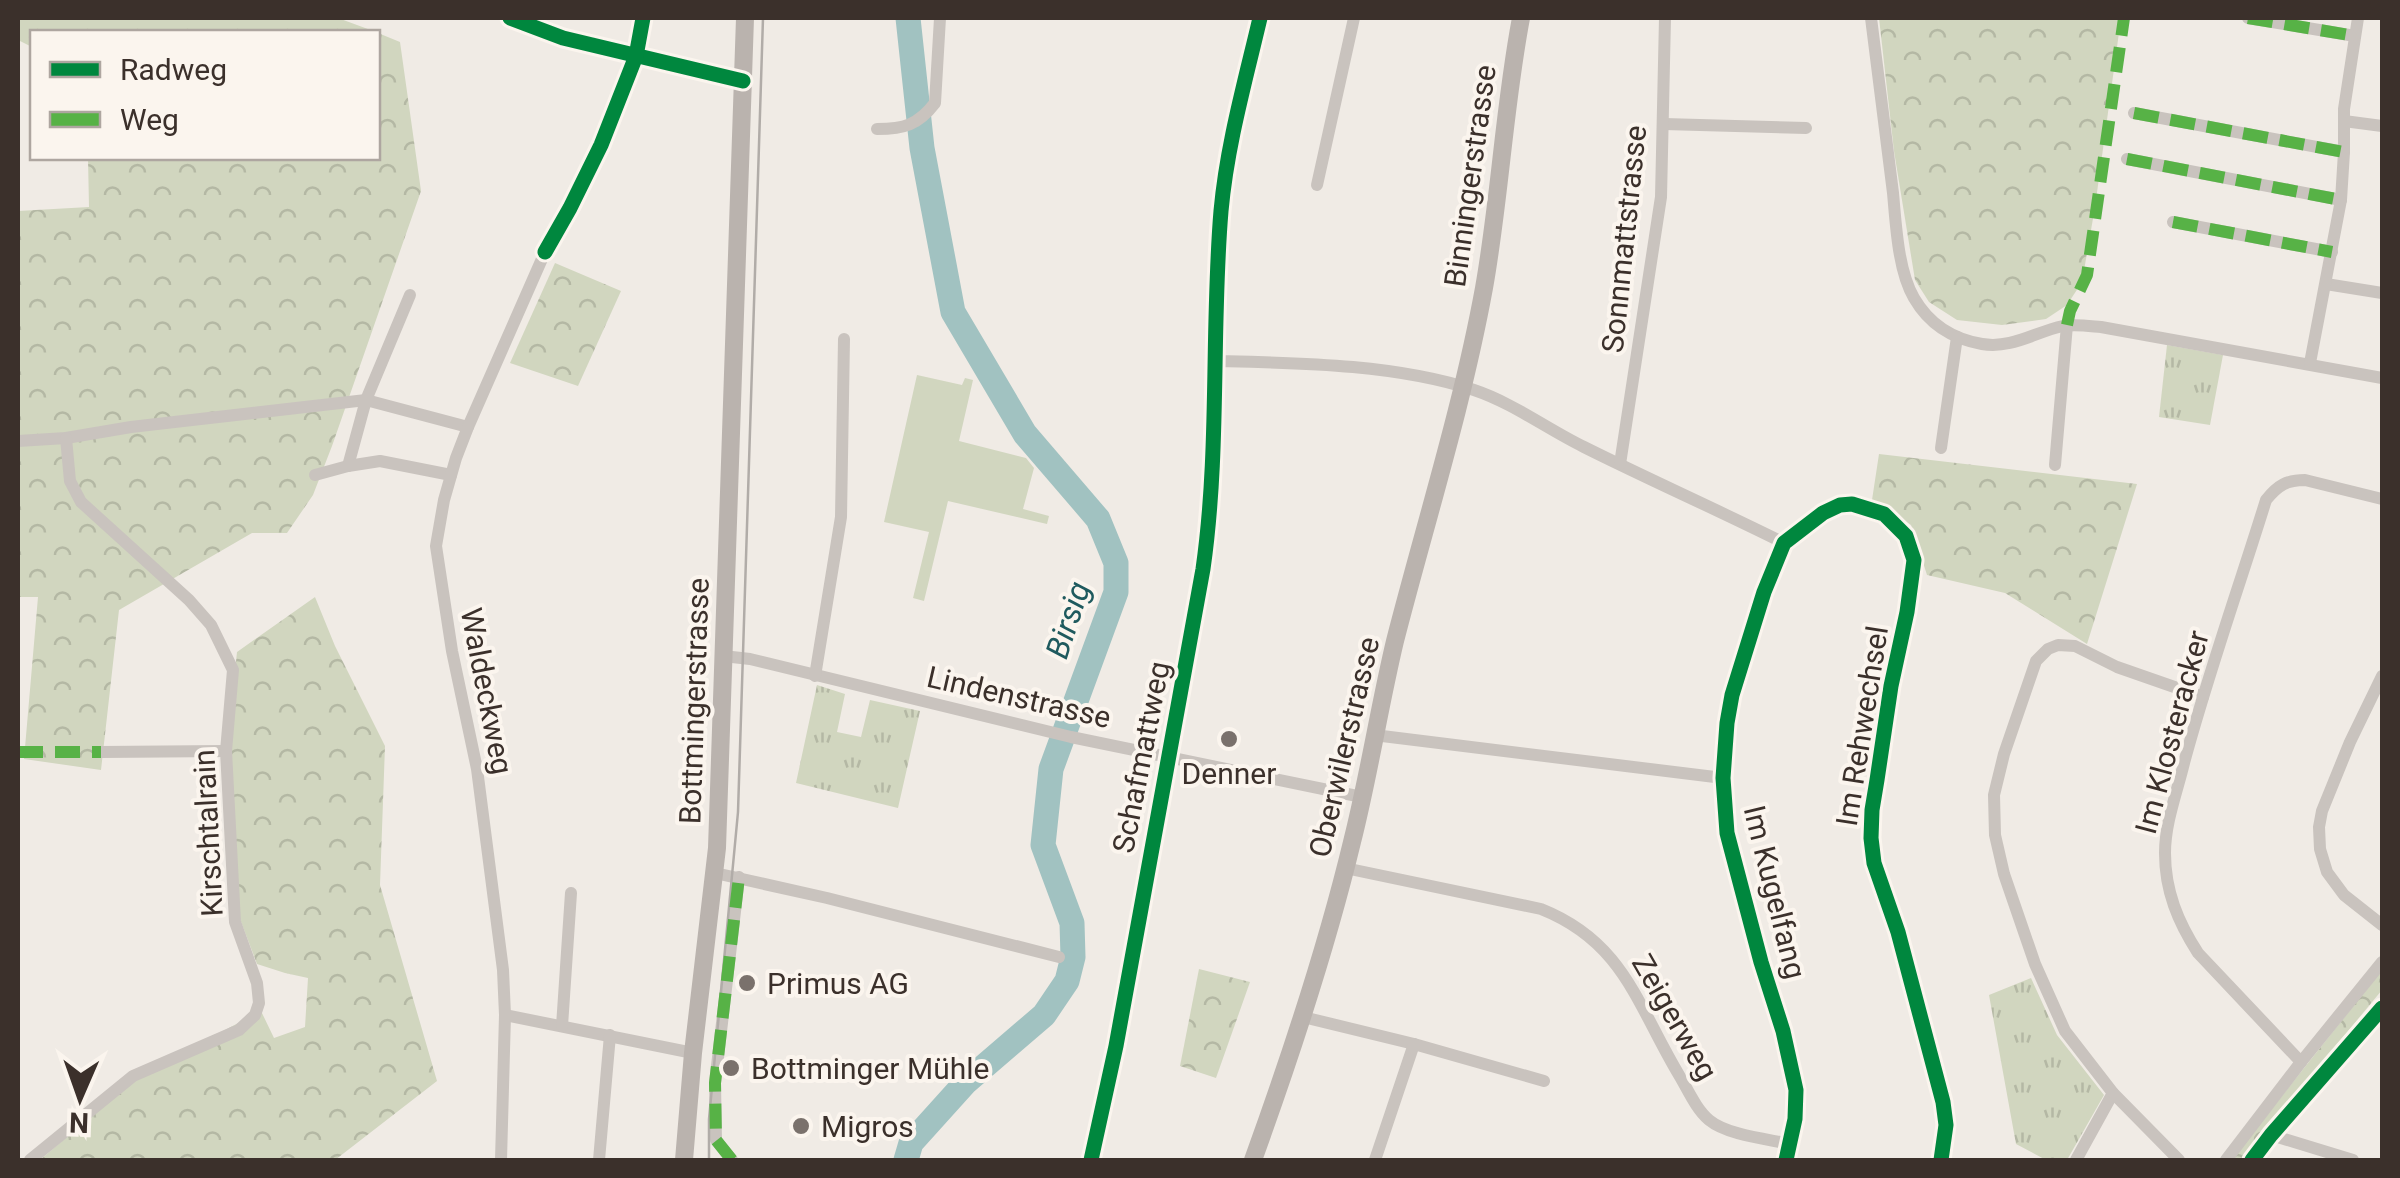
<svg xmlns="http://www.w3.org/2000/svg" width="2400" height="1178" font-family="Roboto,sans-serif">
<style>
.grass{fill:url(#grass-tufts)}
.forest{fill:url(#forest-crowns)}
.garden{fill:#d1d6bf}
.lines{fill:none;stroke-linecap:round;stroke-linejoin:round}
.river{stroke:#a1c2c1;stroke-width:25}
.street{stroke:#c9c3be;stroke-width:12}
.secondary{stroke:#bab3ae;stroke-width:18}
.tram{stroke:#b1aca8;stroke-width:2.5}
.quiet{stroke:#57b246;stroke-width:12;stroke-dasharray:25 12;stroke-linecap:butt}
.cycleway-casing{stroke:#fbf5ee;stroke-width:21}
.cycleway{stroke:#00873e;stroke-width:15}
.poi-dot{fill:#7a716c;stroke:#fbf5ee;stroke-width:4}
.labels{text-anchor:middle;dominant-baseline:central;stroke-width:8;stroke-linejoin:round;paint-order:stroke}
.street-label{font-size:30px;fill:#3b302b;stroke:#fbf5ee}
.poi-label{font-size:30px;fill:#3b302b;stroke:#fbf5ee;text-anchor:start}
.water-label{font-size:32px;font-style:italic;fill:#1f5a5e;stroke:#fbf5ee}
</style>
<defs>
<pattern id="grass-tufts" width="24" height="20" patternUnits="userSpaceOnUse" patternTransform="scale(2.5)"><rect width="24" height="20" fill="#d1d6bf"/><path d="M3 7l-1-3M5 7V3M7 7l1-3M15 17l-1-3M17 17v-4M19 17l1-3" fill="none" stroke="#b4b8a4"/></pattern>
<pattern id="forest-crowns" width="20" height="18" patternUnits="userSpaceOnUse" patternTransform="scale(2.5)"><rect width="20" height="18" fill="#d1d6bf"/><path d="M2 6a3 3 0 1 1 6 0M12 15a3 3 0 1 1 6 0" fill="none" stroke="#b4b8a4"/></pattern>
</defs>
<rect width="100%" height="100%" fill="#f0ebe5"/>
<g class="grass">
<polygon points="2167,345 2223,355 2210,425 2159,417"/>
<polygon points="817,685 845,694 837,732 861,737 870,700 920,711 898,808 796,783"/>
<polygon points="2031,978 2057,1035 2104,1095 2067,1160 2046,1160 2016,1144 1989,995"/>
</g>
<g class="forest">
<polygon points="18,18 338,18 376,32 32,32 32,47 18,40"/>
<polygon points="1879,18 2121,18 2095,207 2082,282 2067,305 2046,319 2002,325 1957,320 1929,302 1915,280 1894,151"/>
<polygon points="378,33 400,42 421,191 332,446 313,495 287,533 252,533 119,610 101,770 24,759 38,597 18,597 18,211 89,207 88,158 378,158"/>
<polygon points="555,263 621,291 578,386 510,363"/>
<polygon points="1879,454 2137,484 2087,644 2005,593 1927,575 1911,525 1872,500"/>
<polygon points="315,597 335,646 385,746 380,885 437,1081 335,1160 40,1160 138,1076 261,1011 274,1038 305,1027 308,978 285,973 257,964 235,906 226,759 237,652"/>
<polygon points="1199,969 1250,982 1216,1078 1180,1066"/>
<polygon points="2382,970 2382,990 2277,1117 2244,1160 2231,1160"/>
</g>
<polygon class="garden" points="917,375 962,385 965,378 973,380 959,441 1026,458 1034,468 1023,509 1049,516 1047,524 948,501 924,601 913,598 929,532 884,522"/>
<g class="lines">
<polyline class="river" points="906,1160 911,1143 966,1082 1044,1015 1067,981 1073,957 1072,923 1043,845 1051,769 1116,592 1116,563 1098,519 1025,434 953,312 922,148 908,18"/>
<g class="street">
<polyline points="510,18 563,38 743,81"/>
<path d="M1871 18C1878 76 1886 135 1893 193 1896 225 1898 271 1914 298 1929 324 1953 339 1982 344 2012 349 2035 332 2063 326 2075 324 2089 326 2101 327L2382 378"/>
<polyline points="2248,18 2355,36"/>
<polyline points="2134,113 2344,152"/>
<polyline points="2344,121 2382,126"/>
<polyline points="1664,124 1806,128"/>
<path d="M877 129C904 129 918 125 935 103L940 18"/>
<polyline points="2127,159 2341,200"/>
<polyline points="1317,185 1354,18"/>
<polyline points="2173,222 2332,252"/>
<polyline points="2326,284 2382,293"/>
<path d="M1216 361C1299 363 1395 364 1474 390 1513 403 1547 429 1584 447 1650 480 1718 510 1784 543"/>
<polyline points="2310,363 2341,200 2344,152 2344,109 2358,18"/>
<polyline points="18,441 66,438 131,427 366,400 468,427"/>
<polyline points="1941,448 1957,337"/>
<polyline points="1620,464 1661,197 1665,18"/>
<polyline points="2055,465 2067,325"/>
<polyline points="348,466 366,400 410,295"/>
<polyline points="315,475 348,466 380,461 451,475"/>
<polyline points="723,656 750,659 1071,737 1362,797"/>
<polyline points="815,676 841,517 844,339"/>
<polyline points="2382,676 2350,742 2322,811 2319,827 2320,849 2327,872 2344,895 2382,925"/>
<polyline points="1374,735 1723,778"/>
<polyline points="101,752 226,751"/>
<path d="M1345 868 1541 909C1624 942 1637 1005 1679 1075 1688 1090 1696 1109 1709 1120 1727 1135 1767 1139 1790 1144"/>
<polyline points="715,873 827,898 1059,957"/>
<polyline points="505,1015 693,1053"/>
<polyline points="1303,1017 1414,1044 1544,1081"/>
<polyline points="562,1026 571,893"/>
<path d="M2301 1062 2198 953C2178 922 2165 891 2165 853 2165 823 2177 792 2184 763 2208 674 2239 587 2266 500 2278 485 2287 480 2305 480L2382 499"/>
<polyline points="2271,1135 2353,1160"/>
<polyline points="30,1160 133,1076 239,1030 255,1015 259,1003 257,983 235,922 226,751 233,670 211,625 189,600 81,502 70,481 66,438"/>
<polyline points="501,1160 505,1015 503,970 477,769 452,651 436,546 444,500 456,458 468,427 545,252 570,208 601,145 636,56 643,18"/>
<polyline points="599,1160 610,1035"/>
<polyline points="732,1160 716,1140 715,1083 739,877"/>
<path d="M1091 1160 1116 1046 1203 569C1220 450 1211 330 1221 211 1227 145 1245 82 1260 18"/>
<polyline points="1375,1160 1414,1044"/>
<polyline points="1786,1160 1795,1119 1796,1090 1783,1031 1761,962 1727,833 1723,778 1727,723 1732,695 1764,592 1784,543 1823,513 1840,505 1852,504 1884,514 1906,536 1914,560 1907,612 1891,686 1877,780 1872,810 1871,838 1874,863 1898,932 1943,1102 1946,1125 1941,1160"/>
<polyline points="2076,1160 2113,1093"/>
<polyline points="2179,1160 2113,1093 2065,1031 2035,964 2004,874 1995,835 1994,795 2004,754 2036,661 2048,649 2058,645 2075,646 2117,667 2203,697"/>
<polyline points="2226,1160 2301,1062 2382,962"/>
<polyline points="2252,1160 2271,1135 2382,1008"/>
</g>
<g class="secondary">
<polyline points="684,1160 693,1053 717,848 745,18"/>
<path d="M1253 1160C1291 1055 1326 950 1352 842 1369 775 1379 708 1395 641 1425 524 1462 408 1484 288 1500 198 1504 107 1521 18"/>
</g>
<polyline class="tram" points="709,1160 709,1119 738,812 763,18"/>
<g class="quiet">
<polyline points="2248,18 2355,36"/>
<polyline points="2134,113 2344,152"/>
<polyline points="2127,159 2341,200"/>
<polyline points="2173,222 2332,252"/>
<polyline points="2067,325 2070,311 2087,275 2124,18"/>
<polyline points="18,752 101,752"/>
<polyline points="732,1160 716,1140 715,1083 739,877"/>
</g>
<defs>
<g id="cycleway">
<polyline points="510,18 563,38 743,81"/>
<polyline points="545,252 570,208 601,145 636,56 643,18"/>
<path d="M1091 1160 1116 1046 1203 569C1220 450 1211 330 1221 211 1227 145 1245 82 1260 18"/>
<polyline points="1786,1160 1795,1119 1796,1090 1783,1031 1761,962 1727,833 1723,778 1727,723 1732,695 1764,592 1784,543 1823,513 1840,505 1852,504 1884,514 1906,536 1914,560 1907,612 1891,686 1877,780 1872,810 1871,838 1874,863 1898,932 1943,1102 1946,1125 1941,1160"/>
<polyline points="2252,1160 2271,1135 2382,1008"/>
</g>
</defs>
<use href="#cycleway" class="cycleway-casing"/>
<use href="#cycleway" class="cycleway"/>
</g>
<g class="poi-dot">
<circle cx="1229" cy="739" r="10"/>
<circle cx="747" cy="983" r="10"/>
<circle cx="731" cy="1068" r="10"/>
<circle cx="801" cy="1126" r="10"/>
</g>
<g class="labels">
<g class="street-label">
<text transform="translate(1470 176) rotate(-82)">Binningerstrasse</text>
<text transform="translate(1624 239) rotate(-84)">Sonnmattstrasse</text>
<text transform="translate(487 691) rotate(79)">Waldeckweg</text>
<text transform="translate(1019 697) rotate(13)">Lindenstrasse</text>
<text transform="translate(694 701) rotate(-88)">Bottmingerstrasse</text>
<text transform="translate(1862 726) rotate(-81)">Im Rehwechsel</text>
<text transform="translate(2172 732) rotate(-75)">Im Klosteracker</text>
<text transform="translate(1344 747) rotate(-77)">Oberwilerstrasse</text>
<text transform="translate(1141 757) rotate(-79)">Schafmattweg</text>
<text transform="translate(208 833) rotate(-93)">Kirschtalrain</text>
<text transform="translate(1775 892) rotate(76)">Im Kugelfang</text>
<text transform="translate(1675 1017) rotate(60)">Zeigerweg</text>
</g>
<g class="poi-label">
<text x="1229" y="773" text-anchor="middle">Denner</text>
<text x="767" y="983">Primus AG</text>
<text x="751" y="1068">Bottminger Mühle</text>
<text x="821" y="1126">Migros</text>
</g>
<g class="water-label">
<text transform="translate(1068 620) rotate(-72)">Birsig</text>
</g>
</g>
<rect width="2400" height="1178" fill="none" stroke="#3b302b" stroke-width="40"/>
<rect x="30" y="30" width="350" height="130" fill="#fbf5ee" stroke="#aea6a0" stroke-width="2.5"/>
<rect x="50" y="62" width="50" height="15" fill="#00873e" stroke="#aea6a0" stroke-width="2.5"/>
<text x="120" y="80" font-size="30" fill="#3b302b">Radweg</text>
<rect x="50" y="112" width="50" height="15" fill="#57b246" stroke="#aea6a0" stroke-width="2.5"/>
<text x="120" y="130" font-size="30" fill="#3b302b">Weg</text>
<g transform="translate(80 1098) rotate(182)" stroke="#fbf5ee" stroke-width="8" paint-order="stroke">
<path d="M0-8L18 38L0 25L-18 38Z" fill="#3b302b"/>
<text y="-15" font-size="28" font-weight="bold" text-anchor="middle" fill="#3b302b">N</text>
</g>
</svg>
